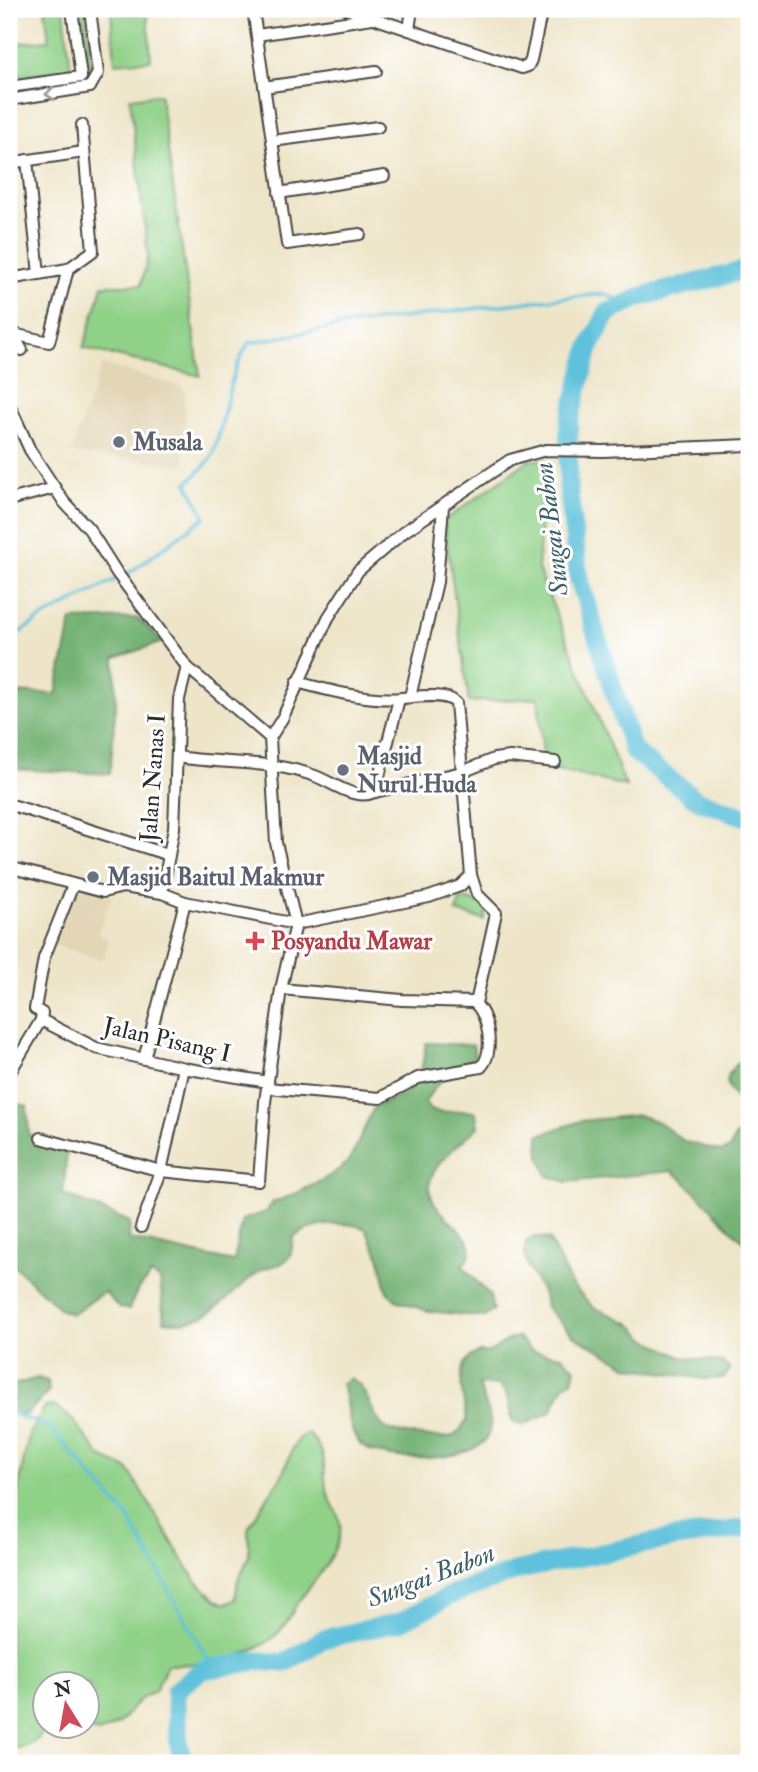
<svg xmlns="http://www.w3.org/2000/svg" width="758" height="1772" font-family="'IM FELL Double Pica',serif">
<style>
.built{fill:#e3d6b7}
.green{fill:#90d188;stroke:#5e7e5a;stroke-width:2}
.forest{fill:#74b374;stroke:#506f50;stroke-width:2}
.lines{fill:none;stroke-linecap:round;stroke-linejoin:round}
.stream{stroke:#5ec2dc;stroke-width:3.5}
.river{stroke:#5ec2dc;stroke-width:19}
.minor-casing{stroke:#484743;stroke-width:14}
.minor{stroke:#fff;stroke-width:10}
.oneway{stroke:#a0a0a0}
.worship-dot{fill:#6b7280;stroke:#fff;stroke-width:2.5}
.health-dot{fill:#e0444e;stroke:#fff;stroke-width:2.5}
.labels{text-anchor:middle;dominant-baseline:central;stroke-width:6;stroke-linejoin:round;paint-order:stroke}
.worship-label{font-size:24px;font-weight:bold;fill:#5b616d;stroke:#fff;text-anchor:start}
.street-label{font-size:24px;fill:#2b2b2b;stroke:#fff}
.health-label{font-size:24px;font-weight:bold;fill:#be3a42;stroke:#fff;text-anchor:start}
.water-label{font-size:26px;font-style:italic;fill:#3d6069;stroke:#fff}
</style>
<rect width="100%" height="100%" fill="#fff"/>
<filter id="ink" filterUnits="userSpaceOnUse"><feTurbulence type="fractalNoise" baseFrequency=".0143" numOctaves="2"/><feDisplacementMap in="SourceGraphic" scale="14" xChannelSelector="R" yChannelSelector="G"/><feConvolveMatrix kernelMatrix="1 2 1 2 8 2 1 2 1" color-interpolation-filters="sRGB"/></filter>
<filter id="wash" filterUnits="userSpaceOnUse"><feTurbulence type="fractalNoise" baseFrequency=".00686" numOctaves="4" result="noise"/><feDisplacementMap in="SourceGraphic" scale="28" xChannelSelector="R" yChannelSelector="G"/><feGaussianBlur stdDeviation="1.57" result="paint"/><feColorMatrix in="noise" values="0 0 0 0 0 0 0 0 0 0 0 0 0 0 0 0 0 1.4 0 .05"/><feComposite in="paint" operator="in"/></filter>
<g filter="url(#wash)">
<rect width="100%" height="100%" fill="#eee5c8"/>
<g class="built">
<polygon points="102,364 185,388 184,466 71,453"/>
<polygon points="74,886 112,896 98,934 109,939 103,960 53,945"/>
</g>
<g class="green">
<polygon points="45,9 64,9 71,70 9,77 9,44 49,40"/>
<polygon points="78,9 85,9 91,70 85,71"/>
<polygon points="111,9 147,9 151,60 115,63"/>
<polygon points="160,94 200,376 83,348 103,285 141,285 148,256 130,98"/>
<polygon points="529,460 545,460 538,569 626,786 544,767 538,698 469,702 444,521"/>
<polygon points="461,898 488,906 484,920 456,912"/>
<path d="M55 1406 72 1419 101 1457 128 1469 195 1580 217 1600 226 1604 235 1600 238 1580 249 1557 248 1528 282 1475 294 1446 299 1438 308 1433C330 1457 321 1459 326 1487 328 1502 344 1517 340 1533 335 1557 317 1578 302 1597 293 1608 289 1622 278 1633 253 1659 201 1665 167 1665L155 1691 139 1700 119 1724 99 1733 82 1727 88 1726V1684H46C46 1719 53 1746 9 1749V1508L17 1495 29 1434 45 1407Z"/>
</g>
<g class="forest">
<polygon points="137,618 163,642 115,658 116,701 110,774 9,769 9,692 56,694 72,620"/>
<path d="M426 1043 473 1045 475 1058C453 1066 437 1082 425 1102L430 1110C445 1116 461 1107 476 1113L478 1127C463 1141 446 1153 435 1170 407 1215 498 1233 462 1265L490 1296 493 1311 484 1317 428 1311 396 1300 387 1292 380 1259 366 1229C345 1220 312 1224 294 1237 292 1243 292 1253 289 1257 283 1267 268 1265 260 1271 227 1293 211 1329 164 1321L160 1280 151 1274 137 1291 129 1309 119 1308 105 1292C92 1297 85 1310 71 1314L61 1310 9 1261V1102L27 1106 29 1134 67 1154 63 1194 130 1222 129 1239 234 1262 242 1220 266 1212 273 1202C292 1197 337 1175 349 1160 357 1149 366 1121 375 1106 416 1093 420 1084 426 1043Z"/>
<path d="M744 1058 749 1061V1109C727 1092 716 1079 744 1058Z"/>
<path d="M639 1115 658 1122 684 1141 722 1152 730 1148 734 1138 749 1124V1245C720 1223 701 1193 672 1171L567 1182 548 1176 540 1157 539 1135 581 1121Z"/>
<path d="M535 1237 549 1239 571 1284 593 1307 630 1323 645 1338 681 1357 722 1362 730 1369 724 1378 704 1379 629 1367 573 1335 546 1307C545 1283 517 1268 527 1240Z"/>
<path d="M518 1337 532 1351 562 1356 576 1369 573 1380 564 1385 551 1412 523 1425 513 1422 506 1393 499 1385 479 1384C482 1399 496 1421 488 1436 473 1464 383 1464 361 1445 348 1433 347 1401 342 1384L350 1378C370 1389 368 1411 383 1426 391 1434 442 1440 453 1436 459 1433 463 1426 467 1420 465 1399 450 1365 477 1353 486 1349 479 1355 488 1352 500 1348 504 1338 518 1337Z"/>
<polygon points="38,1378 48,1381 49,1391 27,1414 9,1414 9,1386"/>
</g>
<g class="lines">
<g class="stream">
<path d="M9 640 40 619 132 571 205 517 187 483C195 475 209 464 213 454 227 416 226 377 249 343L352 324 560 298 605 294 626 304"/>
<polyline points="9,1412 49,1427 128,1517 212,1667"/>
</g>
<g class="river">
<polyline points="749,269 640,297 607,313 589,349 569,422 568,485 579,579 633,751 697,800 749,818"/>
<polyline points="183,1763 179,1745 175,1691 202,1670 257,1661 285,1663 323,1639 400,1622 453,1594 519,1570 674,1538 749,1528"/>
</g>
</g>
</g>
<g filter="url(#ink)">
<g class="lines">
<defs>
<g id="minor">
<polyline points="72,9 81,77"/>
<polyline points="90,9 98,73 90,87"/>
<polyline points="253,9 287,244 360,234"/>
<polyline points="347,9 522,68 528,66 531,60 542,9"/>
<polyline points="409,30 412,9"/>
<polyline points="257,35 372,18"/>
<polyline points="9,87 81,77"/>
<polyline points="264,87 376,71"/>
<polyline points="9,100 90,87"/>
<polyline points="272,141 378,127"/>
<polyline points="27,160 39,274"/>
<polyline points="9,163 84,152"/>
<polyline points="279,193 384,176"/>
<polyline points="9,279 68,269 93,251 82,125"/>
<polyline points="9,327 22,350"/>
<polyline points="13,334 49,342 68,269"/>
<polyline points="9,404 30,450 64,502 89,529 117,573 187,667 270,738 276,843 296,924 281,989 265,1102 259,1181 161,1171 41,1138"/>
<polyline points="9,500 55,488"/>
<path d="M297 682C330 691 367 701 402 698 415 697 446 692 456 703L471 875 477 894 496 913 476 1003"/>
<polyline points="410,697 437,582 443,506"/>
<polyline points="270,738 283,717 328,618 358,571 405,531 510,460 546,450 603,451 749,445"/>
<path d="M177 757C222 764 272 760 315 776 334 783 354 801 375 792L399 699"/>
<polyline points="375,792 462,772 494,759 510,757 555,762"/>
<polyline points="9,808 15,806 169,855"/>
<polyline points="9,867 103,892 123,887 162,893 185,902 296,924 429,897 460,886 471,875"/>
<polyline points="73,885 44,958 35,1009 42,1013 41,1020 96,1048 189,1069 268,1082"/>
<polyline points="162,893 174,828 179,699 187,667"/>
<polyline points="144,1059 185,902"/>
<polyline points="9,1074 41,1020"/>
<path d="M267 1088 380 1098 418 1078 481 1067C495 1053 489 1013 473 1002L402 1000 281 989"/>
<polyline points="141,1227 161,1171 184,1068"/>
</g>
</defs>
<use href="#minor" class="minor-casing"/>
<use href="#minor" class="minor"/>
</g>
<defs><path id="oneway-chevron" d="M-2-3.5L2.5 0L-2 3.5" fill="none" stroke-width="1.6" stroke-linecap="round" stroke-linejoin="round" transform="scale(1.75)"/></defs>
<use class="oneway" href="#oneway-chevron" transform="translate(50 94) rotate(173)"/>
</g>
<g class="worship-dot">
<circle cx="119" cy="442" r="7"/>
<circle cx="343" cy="770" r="7"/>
<circle cx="93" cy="877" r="7"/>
</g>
<path class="health-dot" d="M251.5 930.5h7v7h7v7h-7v7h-7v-7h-7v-7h7z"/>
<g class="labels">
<g class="worship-label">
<text x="133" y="442">Musala</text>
<text x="357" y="756">Masjid<tspan x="357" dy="28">Nurul Huda</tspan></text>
<text x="107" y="877">Masjid Baitul Makmur</text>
</g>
<g class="street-label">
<text transform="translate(153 778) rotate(-86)">Jalan Nanas I</text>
<text transform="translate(167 1040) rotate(13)">Jalan Pisang I</text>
</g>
<g class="health-label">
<text x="271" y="941">Posyandu Mawar</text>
</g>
<g class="water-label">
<text transform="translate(552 529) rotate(-97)">Sungai Babon</text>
<text transform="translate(431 1576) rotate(-21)">Sungai Babon</text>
</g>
</g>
<rect width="758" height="1772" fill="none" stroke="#fff" stroke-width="35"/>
<g transform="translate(66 1705) rotate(349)"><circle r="33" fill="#ffffff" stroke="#aaaaaa" stroke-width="2"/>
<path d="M0-5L12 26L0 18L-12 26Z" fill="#d1495b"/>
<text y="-10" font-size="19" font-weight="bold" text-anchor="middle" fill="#2b2b2b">N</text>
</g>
</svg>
